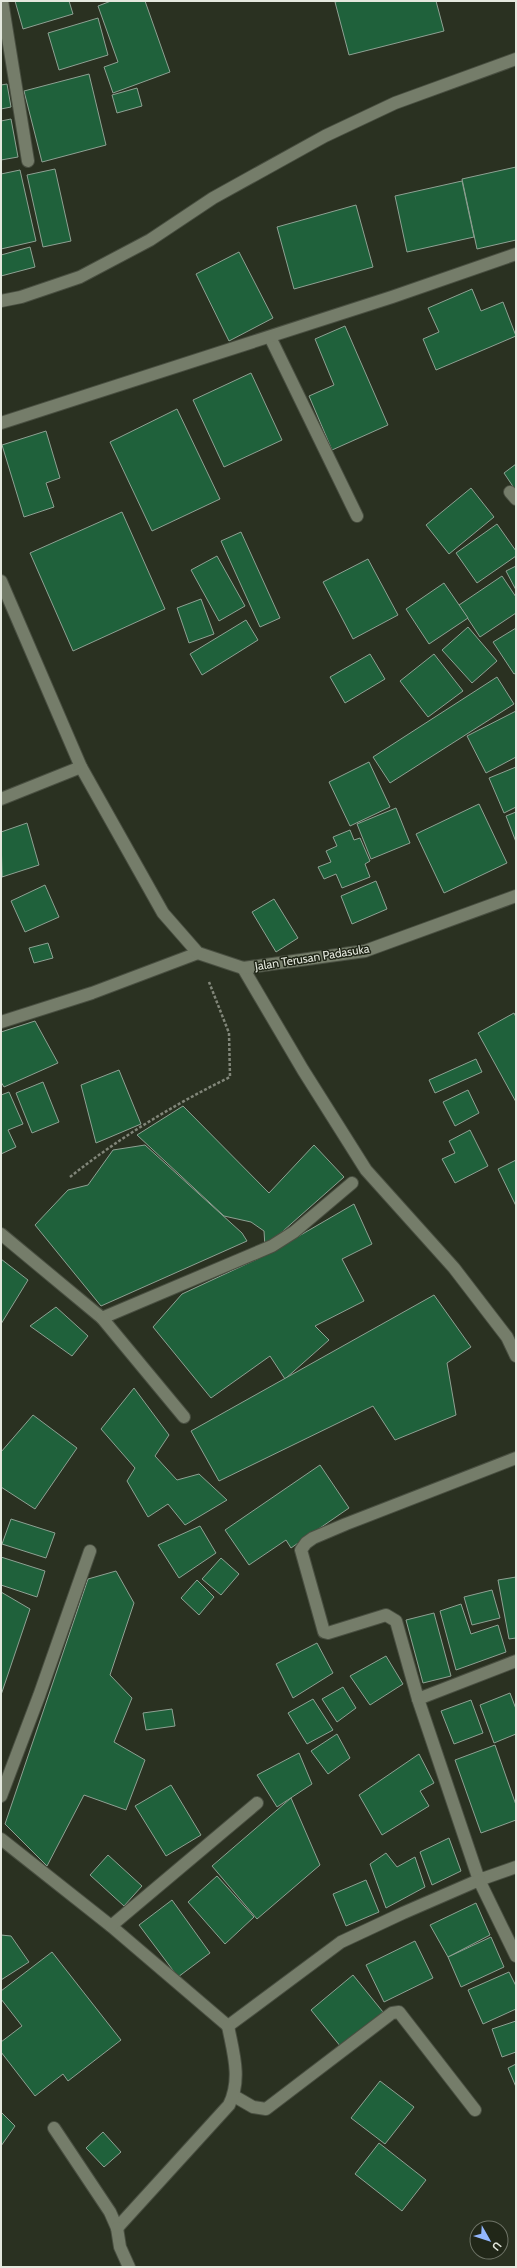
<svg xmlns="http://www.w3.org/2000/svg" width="517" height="2268" font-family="Cabin,sans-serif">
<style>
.building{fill:#1f613b;stroke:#8ea193}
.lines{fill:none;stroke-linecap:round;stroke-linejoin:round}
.street-casing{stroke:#494f41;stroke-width:14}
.secondary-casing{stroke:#494f41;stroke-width:14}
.path{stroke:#818679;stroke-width:2.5;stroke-dasharray:3 2;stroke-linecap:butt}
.street{stroke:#757d6a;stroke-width:12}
.secondary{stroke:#757d6a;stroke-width:12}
.labels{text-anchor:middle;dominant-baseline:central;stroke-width:3;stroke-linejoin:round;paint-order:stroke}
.street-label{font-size:12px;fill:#e4e8de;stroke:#212718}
</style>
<rect width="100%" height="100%" fill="#2a3121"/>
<g class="building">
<polygon points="15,1 69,1 73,14 23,29"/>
<polygon points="111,1 145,1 170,72 113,93 104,67 118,62 98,6"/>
<polygon points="339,1 436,1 444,31 349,55 335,2"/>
<polygon points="98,18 108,55 59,70 48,33"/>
<polygon points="89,74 106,145 42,162 24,91"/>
<polygon points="7,84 11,107 1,109 1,85"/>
<polygon points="137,88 142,106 117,113 112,95"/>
<polygon points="11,119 18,157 1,160 1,121"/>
<polygon points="516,167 516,240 477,249 462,179"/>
<polygon points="55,169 71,241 43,247 27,175"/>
<polygon points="20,170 36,241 1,249 1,174"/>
<polygon points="462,181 474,237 407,252 395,196"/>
<polygon points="356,205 373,267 294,289 277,227"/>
<polygon points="30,247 35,267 1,276 1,255"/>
<polygon points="239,252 273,318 229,341 196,274"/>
<polygon points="472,289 481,311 503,302 516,336 436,370 423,339 439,332 428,308"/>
<polygon points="345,326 388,425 332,450 309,396 334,385 315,339"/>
<polygon points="251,373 282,440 224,467 193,400"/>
<polygon points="177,409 220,499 152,531 110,442"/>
<polygon points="46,431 60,478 46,483 54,507 24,517 2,445"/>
<polygon points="516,464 516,491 504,473"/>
<polygon points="471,488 494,517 449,554 426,525"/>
<polygon points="122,512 165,609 73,651 30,553"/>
<polygon points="497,524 516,551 516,556 477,583 456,553"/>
<polygon points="241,532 280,618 260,627 221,541"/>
<polygon points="217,556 245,606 219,621 191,570"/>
<polygon points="368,559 398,615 353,639 323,582"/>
<polygon points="516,566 516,590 506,571"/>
<polygon points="502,576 516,597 516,613 480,637 459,605"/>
<polygon points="444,583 468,618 429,644 406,609"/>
<polygon points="201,599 214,634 189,643 177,608"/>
<polygon points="246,620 258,640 202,675 190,654"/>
<polygon points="468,627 497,661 472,683 442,650"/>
<polygon points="516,628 516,673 514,674 493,642"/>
<polygon points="370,654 385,679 345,703 330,677"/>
<polygon points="434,654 463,691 428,717 400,681"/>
<polygon points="497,677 514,704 390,783 373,757"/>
<polygon points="516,711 516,757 486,773 467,736"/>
<polygon points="369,762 390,807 350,826 329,782"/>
<polygon points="516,767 516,807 504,813 489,778"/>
<polygon points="479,804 507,863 444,893 416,834"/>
<polygon points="396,808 410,843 371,859 357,824"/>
<polygon points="516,812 516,842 506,816"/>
<polygon points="27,823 39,865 2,877 1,832"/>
<polygon points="350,830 354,840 360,838 370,861 365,864 370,877 342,888 336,874 324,879 318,867 331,862 326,851 337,846 333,837"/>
<polygon points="376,881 387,909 352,924 341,896"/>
<polygon points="45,885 59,917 25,932 11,901"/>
<polygon points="274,899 298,938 276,952 252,912"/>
<polygon points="48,943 53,958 34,963 29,948"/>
<polygon points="514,1013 516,1017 516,1102 478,1033"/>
<polygon points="35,1021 58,1063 4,1087 1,1082 1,1032"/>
<polygon points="476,1059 482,1072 435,1093 429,1080"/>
<polygon points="119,1070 141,1124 96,1143 81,1085"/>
<polygon points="43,1082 59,1122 32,1133 16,1093"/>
<polygon points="468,1090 479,1113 455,1126 443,1102"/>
<polygon points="9,1092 23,1124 8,1130 16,1147 1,1154 1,1095"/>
<polygon points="183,1106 269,1193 314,1145 344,1177 265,1247 264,1231 251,1222 224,1216 137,1135"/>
<polygon points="470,1130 488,1166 455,1183 442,1159 455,1153 449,1141"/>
<polygon points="145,1145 242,1233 247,1241 101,1306 35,1225 68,1190 88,1185 113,1150"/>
<polygon points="516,1160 516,1206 498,1169"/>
<polygon points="354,1204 372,1244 342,1259 364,1301 315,1326 329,1340 285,1379 270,1356 211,1398 153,1327 182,1294 268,1254"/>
<polygon points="1,1259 28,1280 1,1324"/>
<polygon points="434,1295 471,1347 447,1363 456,1415 395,1440 373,1406 219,1481 191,1431"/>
<polygon points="56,1307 88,1336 72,1356 30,1326"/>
<polygon points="134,1388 169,1435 155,1456 177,1480 199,1474 227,1500 185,1525 168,1504 148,1517 127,1481 135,1468 101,1429"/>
<polygon points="33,1415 77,1448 35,1509 1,1487 1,1452"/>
<polygon points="320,1465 349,1508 291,1548 286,1540 249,1565 225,1530"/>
<polygon points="11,1519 55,1533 46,1558 2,1544"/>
<polygon points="200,1526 216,1553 179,1578 158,1545"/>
<polygon points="1,1557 45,1571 37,1597 1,1585"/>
<polygon points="221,1558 239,1574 221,1595 202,1579"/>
<polygon points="116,1571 134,1603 110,1675 132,1698 114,1742 145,1760 126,1810 84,1795 47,1866 5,1824 88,1579"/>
<polygon points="516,1577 516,1638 509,1639 498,1580"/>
<polygon points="197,1580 214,1597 199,1615 181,1598"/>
<polygon points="492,1590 500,1618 472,1625 464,1597"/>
<polygon points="1,1592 30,1609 1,1695"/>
<polygon points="461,1604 471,1634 498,1625 506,1652 456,1670 440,1611"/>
<polygon points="434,1613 451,1676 423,1683 406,1620"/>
<polygon points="317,1643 333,1673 293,1698 276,1664"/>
<polygon points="386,1656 403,1684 370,1705 350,1676"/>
<polygon points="343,1687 356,1708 337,1722 322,1699"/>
<polygon points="510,1693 516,1709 516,1734 494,1743 480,1705"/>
<polygon points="313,1699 333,1730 307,1744 288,1713"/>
<polygon points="471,1700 483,1733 454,1744 441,1711"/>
<polygon points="172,1709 175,1726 146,1730 143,1713"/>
<polygon points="337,1734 350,1758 328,1774 311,1751"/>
<polygon points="495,1745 516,1805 516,1820 481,1833 455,1760"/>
<polygon points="299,1753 312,1784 277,1807 257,1775"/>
<polygon points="419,1754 434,1783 420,1791 429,1806 382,1835 359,1795"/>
<polygon points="171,1785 201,1835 166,1856 135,1806"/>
<polygon points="291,1798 320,1865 257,1919 212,1866"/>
<polygon points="449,1838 461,1871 432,1885 420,1852"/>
<polygon points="386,1853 397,1867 415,1857 425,1887 386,1908 370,1864"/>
<polygon points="108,1855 142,1886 124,1906 90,1875"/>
<polygon points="217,1876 254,1917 225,1944 188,1902"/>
<polygon points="366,1880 379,1912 346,1926 333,1894"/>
<polygon points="172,1900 210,1953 178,1977 139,1925"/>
<polygon points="476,1903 490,1935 448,1957 430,1925"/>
<polygon points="1,1935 11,1936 29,1962 1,1980"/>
<polygon points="491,1937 504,1967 461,1987 448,1957"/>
<polygon points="415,1941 433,1978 384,2002 366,1965"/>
<polygon points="52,1952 121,2040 68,2081 63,2074 35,2096 1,2052 1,2042 22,2026 1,1999 1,1991"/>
<polygon points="509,1972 516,1986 516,2009 483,2024 468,1990"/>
<polygon points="353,1975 383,2012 341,2047 311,2010"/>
<polygon points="516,2021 516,2052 502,2057 492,2029"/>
<polygon points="516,2064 516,2087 508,2068"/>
<polygon points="380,2081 414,2107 385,2144 351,2118"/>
<polygon points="1,2112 15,2126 1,2146"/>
<polygon points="103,2132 121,2152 104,2167 86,2148"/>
<polygon points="379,2143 426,2180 402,2211 355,2174"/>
</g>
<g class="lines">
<defs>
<g id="street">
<polyline points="2,1 28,161"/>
<polyline points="1,301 21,297 80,277 150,240 213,198 325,136 395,103 516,59"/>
<polyline points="270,337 357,516"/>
<polyline points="1,423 392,297 516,254"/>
<polyline points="510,492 516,499"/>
<polyline points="1,799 81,767"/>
<polyline points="243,968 303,1070 366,1170 454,1268 507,1337 516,1356"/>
<polyline points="1,1022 92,993 198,953"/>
<polyline points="1,1234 102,1318 272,1246 294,1232 352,1183"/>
<polyline points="102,1318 184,1417"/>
<polyline points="516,1458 346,1524 313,1538 306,1543 301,1550 324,1632 328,1633 386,1615 396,1621 418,1699 479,1880 516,1867"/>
<polyline points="418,1699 516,1661"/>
<polyline points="1,1796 39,1696 90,1551"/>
<polyline points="1,1839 111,1926 228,2026 341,1942 403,1913 479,1880 516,1956"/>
<polyline points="111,1926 257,1803"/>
<polyline points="234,2096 253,2107 266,2109 392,2013 399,2012 475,2110"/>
<path d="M54 2128 110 2212 117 2228 229 2105C242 2079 233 2052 228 2026"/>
<polyline points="117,2228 120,2247 129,2267"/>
</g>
<polyline id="secondary" points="1,581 81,767 163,913 198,953 243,968 365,951 516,896"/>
</defs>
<use href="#street" class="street-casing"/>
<use href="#secondary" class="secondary-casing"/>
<path class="path" d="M70 1177C119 1138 173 1105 230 1077L229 1033 209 982"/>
<use href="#street" class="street"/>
<use href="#secondary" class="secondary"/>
</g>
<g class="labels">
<g class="street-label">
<text transform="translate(312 957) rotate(-9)">Jalan Terusan Padasuka</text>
</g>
</g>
<rect width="517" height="2268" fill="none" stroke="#e4e8de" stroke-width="4"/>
<g transform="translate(489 2240) rotate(129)"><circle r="19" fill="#212718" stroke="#6f7467"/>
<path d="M0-3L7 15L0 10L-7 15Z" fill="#93b7fd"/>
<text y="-6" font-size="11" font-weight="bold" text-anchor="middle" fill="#e4e8de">U</text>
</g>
</svg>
